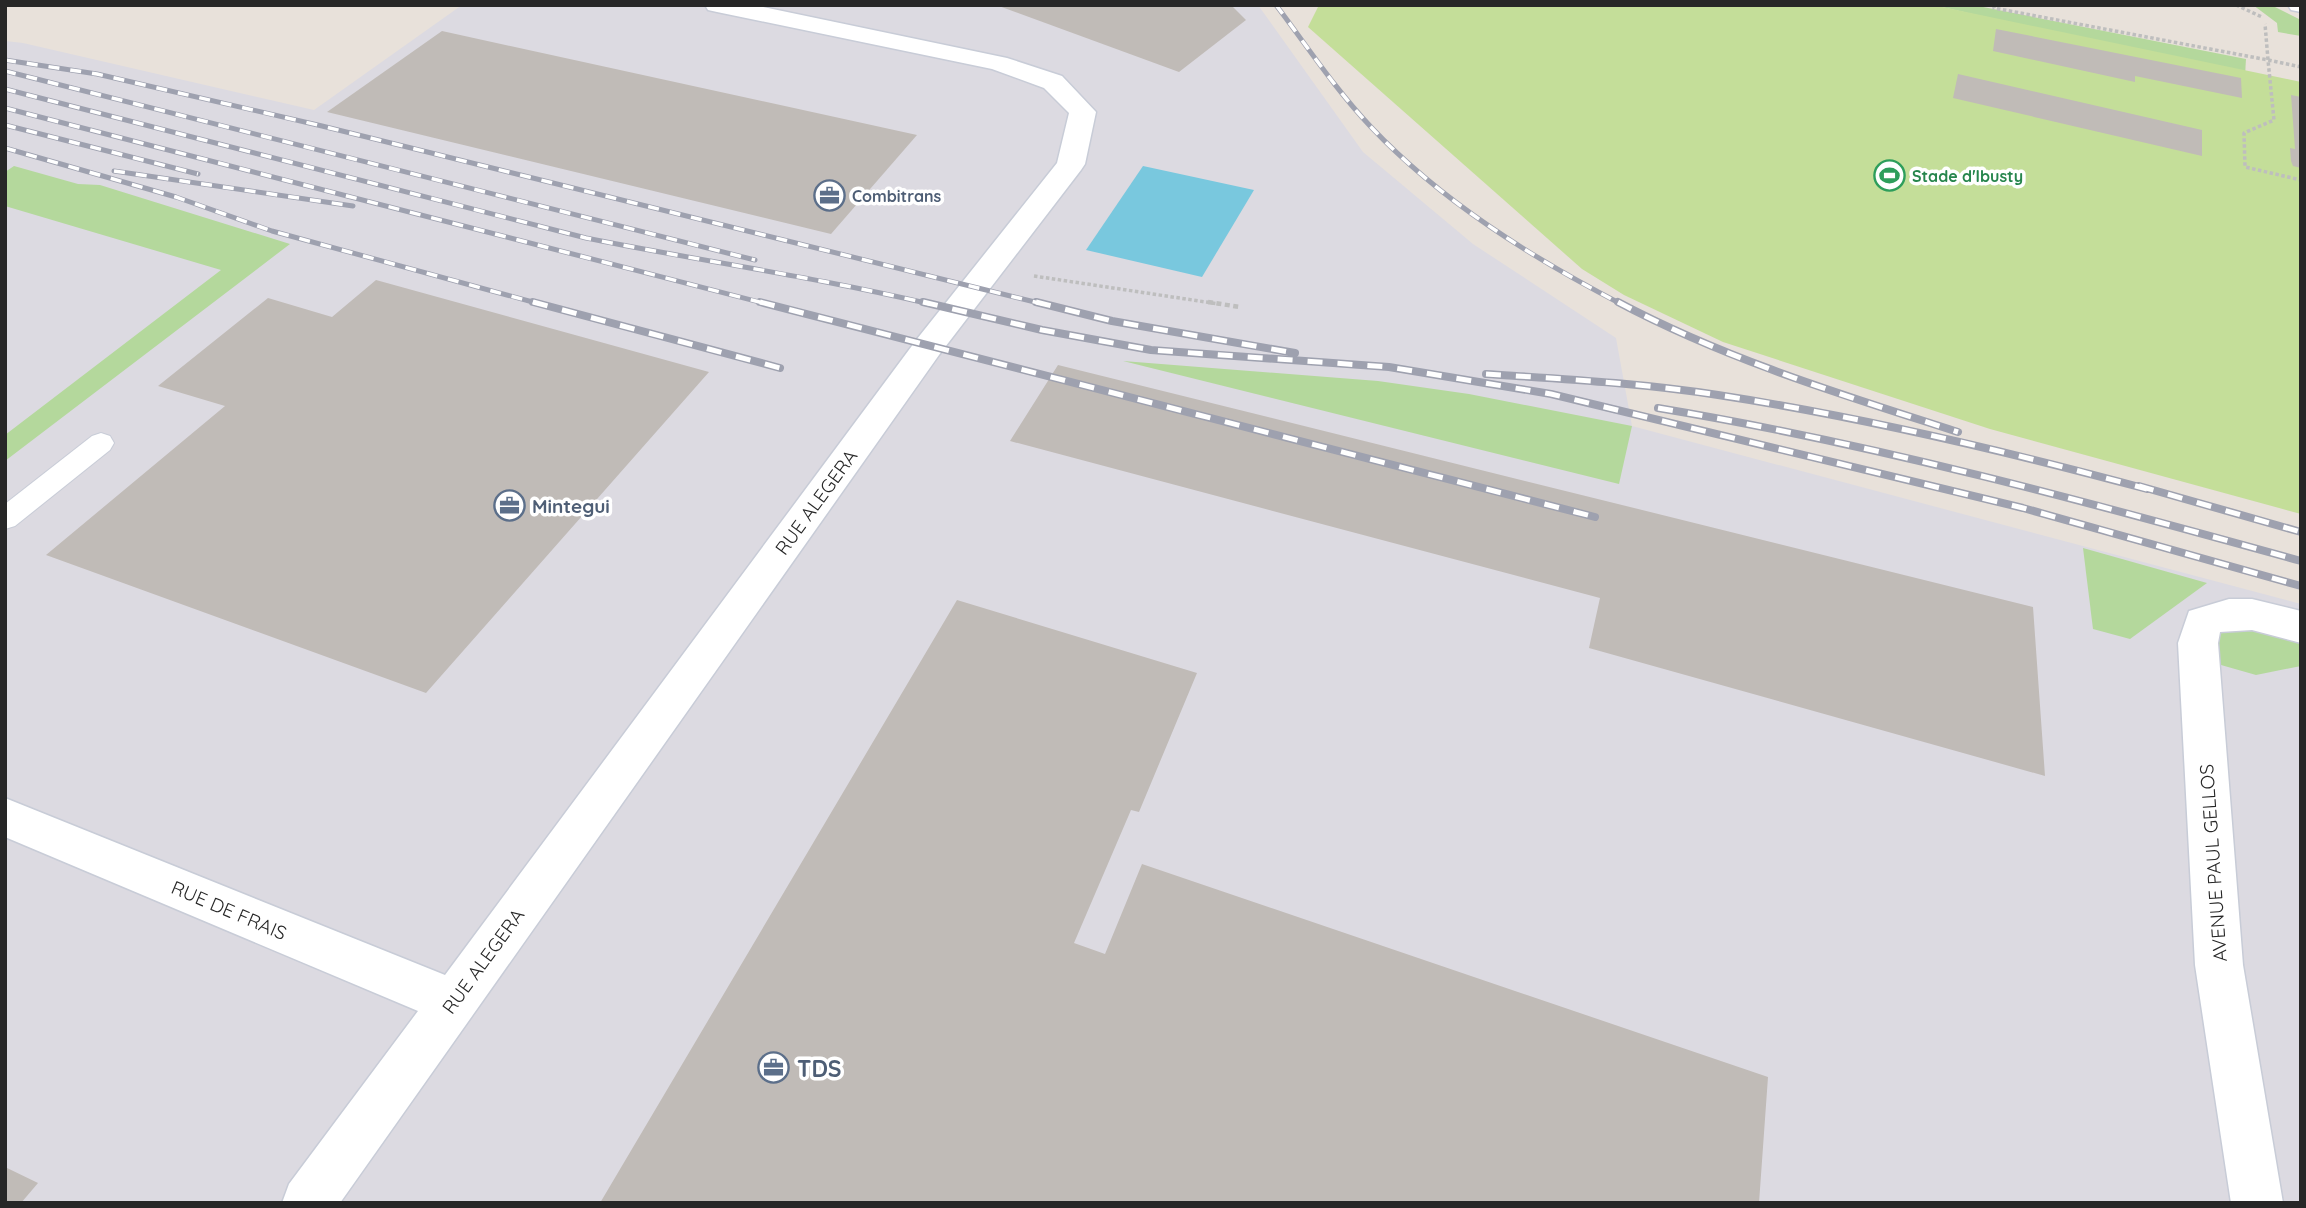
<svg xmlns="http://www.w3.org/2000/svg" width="2306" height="1208" font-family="Quicksand,sans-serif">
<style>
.industrial{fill:#dcdae1}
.green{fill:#b4d89c}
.pitch{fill:#c4de99}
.water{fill:#79c8de}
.building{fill:#c0bbb7}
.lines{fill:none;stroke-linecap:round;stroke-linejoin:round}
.lane-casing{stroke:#c8ccd7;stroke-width:2}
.street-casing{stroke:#c8ccd7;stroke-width:3}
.secondary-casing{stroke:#c8ccd7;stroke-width:3}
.path-far1{stroke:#bebebe;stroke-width:3.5;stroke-dasharray:3.5 2.5;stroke-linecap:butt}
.path{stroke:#bebebe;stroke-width:4.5;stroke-dasharray:5 3.5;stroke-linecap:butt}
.lane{fill:#fff;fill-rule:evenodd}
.street{fill:#fff;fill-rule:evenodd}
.secondary{fill:#fff;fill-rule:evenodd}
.rail-far1-casing{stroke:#9ea1af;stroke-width:5}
.rail-casing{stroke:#9ea1af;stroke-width:8}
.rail-far1{stroke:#fff;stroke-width:3.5;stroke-dasharray:11;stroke-linecap:butt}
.rail{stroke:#fff;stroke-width:5;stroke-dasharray:15;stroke-linecap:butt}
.labels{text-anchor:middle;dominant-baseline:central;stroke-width:7;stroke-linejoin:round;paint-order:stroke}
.far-leisure-label{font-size:16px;font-weight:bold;fill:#27864d;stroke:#fff;text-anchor:start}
.far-service-label{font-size:16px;font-weight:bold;fill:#4e5e75;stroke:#fff;text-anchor:start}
.street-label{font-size:19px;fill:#272727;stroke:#fff}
.service-label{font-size:19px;font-weight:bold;fill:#4e5e75;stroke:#fff;text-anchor:start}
.near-service-label{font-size:23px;font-weight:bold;fill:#4e5e75;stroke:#fff;text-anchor:start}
</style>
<rect width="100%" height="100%" fill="#e8e1da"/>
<polygon class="industrial" points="462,5 1258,5 1363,152 1473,244 1616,338 1632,426 2301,604 2301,1203 5,1203 5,41 23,43 314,110"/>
<g class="green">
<polygon points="1933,5 1973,5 2246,59 2245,76"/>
<polygon points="2253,5 2271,5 2301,20 2301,36 2278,32 2277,23"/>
<polygon points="14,166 78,184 100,185 290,244 5,461 5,435 221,270 5,206 5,172"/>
<polygon points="1123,361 1378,381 1469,394 1632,426 1619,484"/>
<polygon points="2083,548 2207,583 2130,639 2093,629"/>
<polygon points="2236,623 2301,642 2301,666 2256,675 2214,663 2220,628"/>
</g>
<polygon class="pitch" points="1319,5 1933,5 2301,82 2301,514 1990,429 1723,342 1624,295 1582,269 1308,27"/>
<polygon class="water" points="1143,166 1254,190 1202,277 1086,250"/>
<g class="building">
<polygon points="996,5 1231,5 1246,20 1179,72"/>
<polygon points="1996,29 2241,78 2242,98 2135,76 2135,82 1993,51"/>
<polygon points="442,31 917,135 831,234 327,112"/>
<polygon points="1958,74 2202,130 2202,156 1953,98"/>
<polygon points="2291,95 2301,97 2301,168 2293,166 2291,161 2290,148 2295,149"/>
<polygon points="376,280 709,372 426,693 46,555 225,406 158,386 268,298 332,317"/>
<polygon points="1058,365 2033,607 2045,776 1589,648 1600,598 1010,441"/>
<polygon points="957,600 1197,673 1139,812 1131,810 1074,943 1105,954 1142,864 1768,1077 1759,1203 600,1203"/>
<polygon points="5,1167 38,1183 21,1203 5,1203"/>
</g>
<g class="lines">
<defs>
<polygon id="lane" points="101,433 110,436 114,443 110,450 15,526 5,529 5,504 92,436"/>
<g id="street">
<polygon points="705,5 754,5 1007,58 1062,76 1096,112 1085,164 1081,170 939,355 340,1203 282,1203 289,1184 418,1011 5,837 5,798 445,975 917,339 1057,163 1069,113 1044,88 992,69 717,12 708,10"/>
<polygon points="2229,599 2252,599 2301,611 2301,643 2252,630 2220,632 2218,643 2243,965 2283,1203 2231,1203 2195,965 2178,643 2189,611"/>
</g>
<polygon id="secondary" points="2288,5 2301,5 2301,12 2291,10"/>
</defs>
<use href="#lane" class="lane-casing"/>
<use href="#street" class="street-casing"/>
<use href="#secondary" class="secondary-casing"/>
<g class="path-far1">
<polyline points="1994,5 1994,8 2268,60 2265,24"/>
<polyline points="2236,5 2262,17"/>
<polyline points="2301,67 2268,60 2274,120 2244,133 2245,167 2301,180"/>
<polyline points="1034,276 1219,304"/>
</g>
<polyline class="path" points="1208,302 1240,307"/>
<use href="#lane" class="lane"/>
<use href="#street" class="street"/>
<use href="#secondary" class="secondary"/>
<defs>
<g id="rail-far1">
<path d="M1276 5C1307 46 1335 89 1371 127 1441 201 1531 257 1621 304"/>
<polyline points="5,60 97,74 322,126 1043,304"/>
<polyline points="5,71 755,260"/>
<path d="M5 89 586 238C701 261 816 277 930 304"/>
<polyline points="5,108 767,304"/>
<polyline points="5,125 198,174"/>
<polyline points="5,148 176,197 272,231 540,304"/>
<polyline points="114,171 353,206"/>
</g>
<g id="rail">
<polyline points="533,302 780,368"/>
<polyline points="760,302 1595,517"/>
<polyline points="923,302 1042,330 1151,350 1389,367 1551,394 2023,508 2301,586"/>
<polyline points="1036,302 1112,321 1295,353"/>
<path d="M1618 302C1725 359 1843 395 1958 432"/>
<path d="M1486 374C1563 379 1641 383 1718 395 1863 417 2006 451 2147 489"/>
<path d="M1658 408C1876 444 2088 502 2301 561"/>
<polyline points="2139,486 2301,532"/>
</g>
</defs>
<use href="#rail-far1" class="rail-far1-casing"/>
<use href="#rail" class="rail-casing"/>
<use href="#rail-far1" class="rail-far1"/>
<use href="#rail" class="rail"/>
</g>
<defs>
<symbol id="stadium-ring" viewBox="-11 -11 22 22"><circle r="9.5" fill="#fff" stroke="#2e9e5b" stroke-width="1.5"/><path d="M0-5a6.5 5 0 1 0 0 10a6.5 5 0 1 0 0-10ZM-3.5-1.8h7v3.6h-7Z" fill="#2e9e5b"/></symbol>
<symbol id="office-ring" viewBox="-11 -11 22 22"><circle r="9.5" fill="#fff" stroke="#5c6f8a" stroke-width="1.5"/><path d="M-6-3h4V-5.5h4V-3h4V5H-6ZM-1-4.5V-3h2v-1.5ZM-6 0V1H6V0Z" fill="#5c6f8a"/></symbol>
</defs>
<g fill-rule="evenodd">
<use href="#stadium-ring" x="1872" y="158" width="35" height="35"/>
<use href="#office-ring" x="812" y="178" width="35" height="35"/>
<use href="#office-ring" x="492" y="488" width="35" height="35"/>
<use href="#office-ring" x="756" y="1050" width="35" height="35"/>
</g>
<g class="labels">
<g class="far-leisure-label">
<text x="1912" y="176">Stade d'Ibusty</text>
</g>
<g class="far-service-label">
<text x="852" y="196">Combitrans</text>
</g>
<g class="street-label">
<text transform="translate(816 502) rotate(-54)">RUE ALEGERA</text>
<text transform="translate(2213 863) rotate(-94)">AVENUE PAUL GELLOS</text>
<text transform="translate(229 910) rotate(23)">RUE DE FRAIS</text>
<text transform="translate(483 961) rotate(-54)">RUE ALEGERA</text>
</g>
<g class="service-label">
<text x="532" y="506">Mintegui</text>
</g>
<g class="near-service-label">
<text x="797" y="1068">TDS</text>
</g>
</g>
<rect width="2306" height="1208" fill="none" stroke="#272727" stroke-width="14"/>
</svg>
